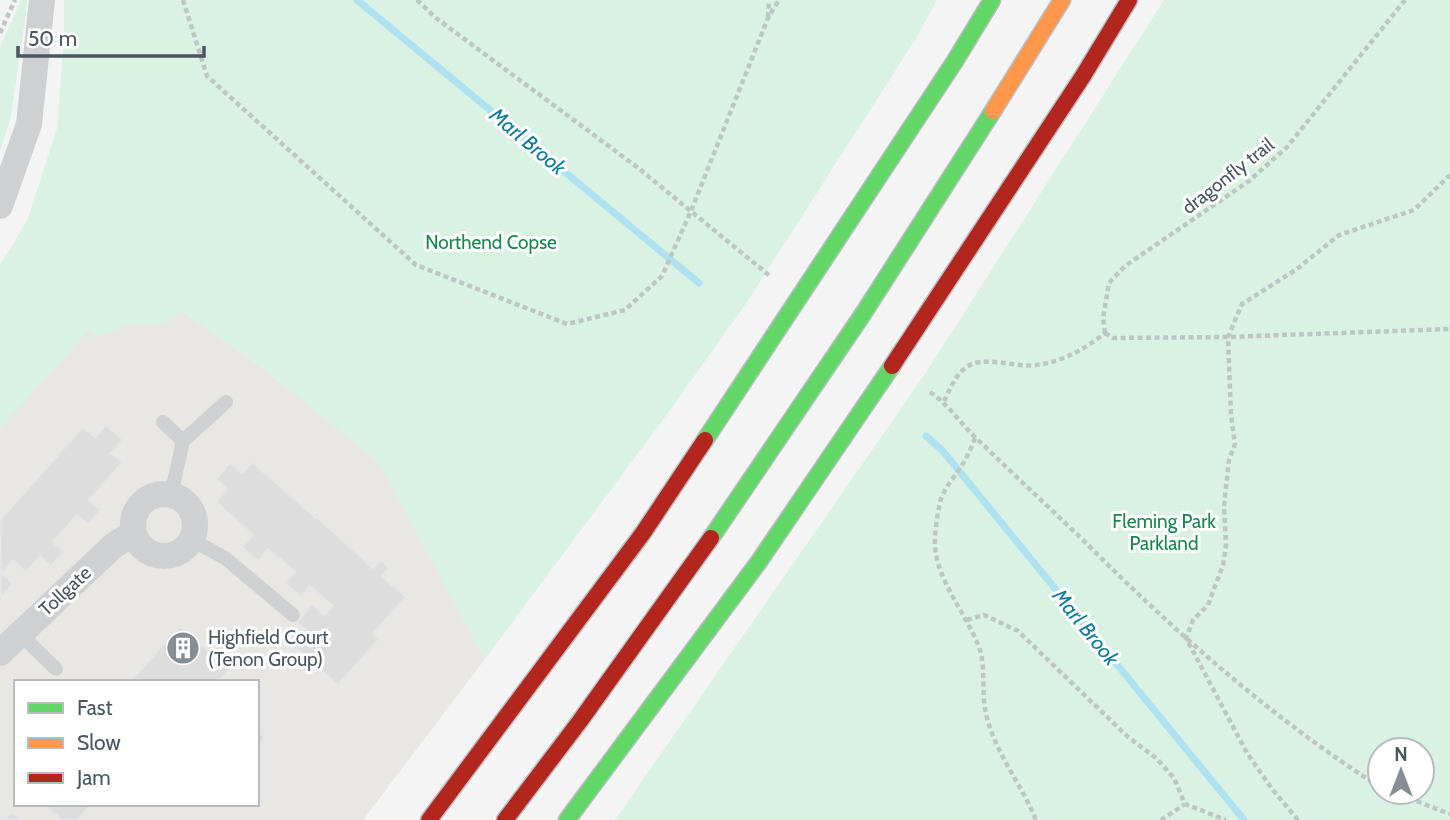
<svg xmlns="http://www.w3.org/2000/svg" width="1450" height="820" font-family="Cabin,sans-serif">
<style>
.commercial{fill:#e8e7e3;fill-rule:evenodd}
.green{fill:#d9f2e3;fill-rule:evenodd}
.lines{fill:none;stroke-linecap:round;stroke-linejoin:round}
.stream{stroke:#aee2f0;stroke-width:7}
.building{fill:#ddddde;stroke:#e5e6e7;stroke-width:2}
.fast-casing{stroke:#b9bec3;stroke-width:19}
.slow-casing{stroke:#b9bec3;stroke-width:19}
.jam-casing{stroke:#b9bec3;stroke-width:19}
.path{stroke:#bcc7c4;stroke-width:4.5;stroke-dasharray:5 3.5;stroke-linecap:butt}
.lane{stroke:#ced0d2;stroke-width:14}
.street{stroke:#ced0d2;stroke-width:26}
.fast{stroke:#63d668;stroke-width:16}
.slow{stroke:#ff974d;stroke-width:16}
.jam{stroke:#b3261e;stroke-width:16}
.labels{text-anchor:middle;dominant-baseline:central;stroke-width:6;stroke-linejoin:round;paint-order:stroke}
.street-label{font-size:19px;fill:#4a5661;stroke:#fff}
.park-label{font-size:19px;fill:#17864f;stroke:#fff}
.poi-label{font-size:19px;fill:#4a5661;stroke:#fff;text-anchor:start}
.water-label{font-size:21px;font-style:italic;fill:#0c7c9b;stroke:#fff}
</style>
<rect width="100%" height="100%" fill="#f4f4f4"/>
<path class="commercial" d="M166 300 256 363 379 462 485 659 363 820H0V303ZM16 682H257V804H16Z"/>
<g class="green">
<polygon points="21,0 27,0 26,14 10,121 0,151 0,47"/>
<path d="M64 0H937L915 40 745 305 665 417 485 659 379 463 256 363 181 311C165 331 149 321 127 326 117 328 108 333 99 337L89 330 0 429V265L28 219 57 128 64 36Z"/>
<path d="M1164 0H1450V820H615L927 371ZM1380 750H1422V792H1380Z"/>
</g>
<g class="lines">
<g class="stream">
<polyline points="357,0 699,283"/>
<polyline points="926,436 942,450 1244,820"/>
</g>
</g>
<g class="building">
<polygon points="106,425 123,440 111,453 123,462 89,500 101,510 88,524 77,515 53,542 64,552 51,566 40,556 26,572 13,561 2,573 13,584 1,597 0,520 83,427 95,437"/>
<polygon points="252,462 316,518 317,517 373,568 381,560 389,568 382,576 406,597 373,634 379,639 338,685 295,647 308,632 297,622 312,604 324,615 333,606 310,586 301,597 285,583 295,572 268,549 258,561 242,547 253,535 216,502 227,489 216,479 230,463 242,473"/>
<polygon points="180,626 229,670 219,682 130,682"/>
<polygon points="257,731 265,738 257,746"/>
<polygon points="43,804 86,804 89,807 78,820 62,820"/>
<polygon points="12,812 22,820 0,820 0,816 4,820"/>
</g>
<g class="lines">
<defs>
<g id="fast">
<polyline points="705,440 955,61 992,0"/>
<polyline points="711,538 863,314 993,111"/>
<polyline points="567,820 758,563 892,366"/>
</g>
<polyline id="slow" points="993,111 1062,0"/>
<g id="jam">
<polyline points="892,366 1083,76 1129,0"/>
<polyline points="429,820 643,533 705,440"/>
<polyline points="505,820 580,721 711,538"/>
</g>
</defs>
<use href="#fast" class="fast-casing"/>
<use href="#slow" class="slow-casing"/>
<use href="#jam" class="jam-casing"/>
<g class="path">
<polyline points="183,0 207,76 416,265 567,324 625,310 662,276 691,211 768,18 779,0"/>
<polyline points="417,0 436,18 637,167 770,276"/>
<polyline points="768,17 769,0"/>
<polyline points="0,33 15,0"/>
<polyline points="1105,333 1103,318 1109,283 1125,266 1249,181 1287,147 1405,0"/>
<polyline points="1105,333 1113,338 1228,337 1450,329"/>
<path d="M930 392C949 405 961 424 978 440 1014 475 1050 508 1086 543 1176 633 1273 719 1380 787"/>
<path d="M944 401C949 391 955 376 965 368 983 354 1014 368 1036 365 1062 362 1085 349 1105 333"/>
<path d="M975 438C972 446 968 455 964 462 957 474 946 485 941 499 938 510 936 524 935 536 932 578 967 612 980 650 986 671 981 692 986 714 995 753 1021 783 1036 820"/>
<polyline points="967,620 984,615 1018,631 1128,737 1156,758 1174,778 1185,804 1226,820"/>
<polyline points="1393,792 1450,814"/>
<polyline points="1161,820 1185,804"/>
<polyline points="1298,820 1272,789 1247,753 1186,638 1193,620 1208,605 1223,565 1226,545 1224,506 1229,460 1235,444 1231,415 1228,337 1242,304 1297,269 1339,235 1414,210 1450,175"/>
</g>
<g class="lane">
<polyline points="163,422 183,441"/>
<polyline points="171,495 183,441 226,402"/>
<polyline points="192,540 225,558 293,615"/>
<polyline points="20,634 56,669"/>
</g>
<g class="street">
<polyline points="0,206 29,124 42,0"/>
<circle cx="164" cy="525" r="31"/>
<polyline points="0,653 113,546 133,533"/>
</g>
<use href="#fast" class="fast"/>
<use href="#slow" class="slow"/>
<use href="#jam" class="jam"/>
</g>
<defs>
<symbol id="building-disc" viewBox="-11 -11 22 22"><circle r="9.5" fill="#868d94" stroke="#fff"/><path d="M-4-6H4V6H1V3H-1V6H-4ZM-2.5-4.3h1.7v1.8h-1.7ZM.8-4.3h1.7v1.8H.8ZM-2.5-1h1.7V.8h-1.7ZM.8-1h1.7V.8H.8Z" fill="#fff"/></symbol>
</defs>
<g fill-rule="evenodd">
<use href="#building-disc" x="164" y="629" width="38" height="38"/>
</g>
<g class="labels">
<g class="street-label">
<text transform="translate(1228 176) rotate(-38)">dragonfly trail</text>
<text transform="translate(65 591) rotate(-43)">Tollgate</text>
</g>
<g class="park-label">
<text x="491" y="242">Northend Copse</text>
<text x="1164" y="521">Fleming Park<tspan x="1164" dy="22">Parkland</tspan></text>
</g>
<g class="poi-label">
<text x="208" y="637">Highfield Court<tspan x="208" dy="22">(Tenon Group)</tspan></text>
</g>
<g class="water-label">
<text transform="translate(528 141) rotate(40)">Marl Brook</text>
<text transform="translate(1086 627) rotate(51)">Marl Brook</text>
</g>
</g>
<rect x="14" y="680" width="245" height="126" fill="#ffffff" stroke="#b7bbc0" stroke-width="2"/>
<rect x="28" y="703" width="35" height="10" fill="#63d668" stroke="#b7bbc0" stroke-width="2"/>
<text x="77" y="715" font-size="21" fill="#4a5661">Fast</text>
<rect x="28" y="738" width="35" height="10" fill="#ff974d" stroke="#b7bbc0" stroke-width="2"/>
<text x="77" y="750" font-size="21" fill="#4a5661">Slow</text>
<rect x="28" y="773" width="35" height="10" fill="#b3261e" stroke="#b7bbc0" stroke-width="2"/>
<text x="77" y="785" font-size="21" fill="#4a5661">Jam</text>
<g transform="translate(1401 771)"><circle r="33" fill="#ffffff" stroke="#b7bbc0" stroke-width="2"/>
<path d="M0-5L12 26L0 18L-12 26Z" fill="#868d94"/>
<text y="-10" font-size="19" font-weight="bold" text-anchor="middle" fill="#4a5661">N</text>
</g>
<path d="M18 46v10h186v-10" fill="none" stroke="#4a5661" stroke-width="3.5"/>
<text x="28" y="46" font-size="21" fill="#4a5661" stroke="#ffffff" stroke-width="5" paint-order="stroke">50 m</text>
</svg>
